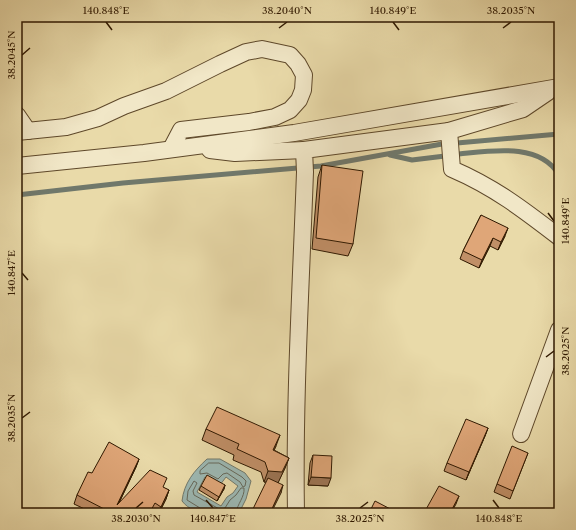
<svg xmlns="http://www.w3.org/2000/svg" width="576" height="530" font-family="'Libre Caslon Text',serif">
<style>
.water{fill:#9cb8b3;stroke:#70786b;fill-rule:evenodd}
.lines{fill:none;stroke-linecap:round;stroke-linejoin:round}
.shore{stroke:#66685a;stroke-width:1}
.stream{stroke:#70786b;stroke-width:5}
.street-casing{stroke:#5e482a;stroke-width:18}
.street{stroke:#f1e7c7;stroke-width:16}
.wall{fill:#c08f67;stroke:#2f1800}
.shaded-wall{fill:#9c7454;stroke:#2f1800}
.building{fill:#dfa678;stroke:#2f1800}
.ticks{fill:none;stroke:#2f1800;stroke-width:1.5}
.neatline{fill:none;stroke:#2f1800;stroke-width:1.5}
.ticks-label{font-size:10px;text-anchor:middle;fill:#2f1800}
</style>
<rect width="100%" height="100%" fill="#e9daa9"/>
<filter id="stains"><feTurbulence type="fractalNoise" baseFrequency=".005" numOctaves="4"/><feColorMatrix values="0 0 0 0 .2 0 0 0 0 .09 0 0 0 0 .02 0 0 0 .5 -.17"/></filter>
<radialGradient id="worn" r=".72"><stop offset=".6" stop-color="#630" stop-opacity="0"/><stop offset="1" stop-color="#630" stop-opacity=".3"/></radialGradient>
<path class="water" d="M207 459H220L245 473 251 481 246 499 239 513C221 513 195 518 182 501 184 483 194 471 207 459ZM205 477 220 485 226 477 238 486 233 493 227 497 221 506 197 492Z"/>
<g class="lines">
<g class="shore">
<polygon points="209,463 219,463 242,477 246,481 245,486 243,487 240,482 227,473 223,474 218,479 207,473 200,474 200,471"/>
<path d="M202 513 200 508 187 500 188 491 194 481 197 483 193 491 194 495 221 510 225 508 230 500 236 495 241 488H244C245 497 237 504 236 513"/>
</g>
<g class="stream">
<polyline points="457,143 559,134"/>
<path d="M459 154C490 151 540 142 559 175"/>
<polyline points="390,155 412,160 445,156"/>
<polyline points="17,195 123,183 321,166 442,144"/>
</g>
<defs>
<g id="street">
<path d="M548 92 523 109 449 131 452 169C494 187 524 210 559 237"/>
<polyline points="17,115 28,131"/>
<polyline points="17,132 66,127 98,118 124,106 166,91 220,64 246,52 262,49 290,55 298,64 304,75 303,90 299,100 290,110 275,117 249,122 181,130 171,149"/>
<polyline points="210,150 235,153 304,150"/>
<polyline points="17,166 144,153 294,133 559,87"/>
<polyline points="521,434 559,330"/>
<path d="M296 513C294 400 301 286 305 172L304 150 449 131"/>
</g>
</defs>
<use href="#street" class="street-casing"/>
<use href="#street" class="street"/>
</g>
<g class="wall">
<polygon points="322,165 353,244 348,256 312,249 318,177"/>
<polygon points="481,215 505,236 498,250 490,246 479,268 460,259 463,251"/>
<polygon points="488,428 485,436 466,480 444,471 447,463"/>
<polygon points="206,429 276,446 274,450 289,458 285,468 278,482 281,493 266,482 264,482 261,472 233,460 234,455 202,440"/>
<polygon points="528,453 510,499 494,492 497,484"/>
<polygon points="313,455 328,486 308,485 310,463"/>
<polygon points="139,459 136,467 119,503 164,488 169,490 166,499 159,513 153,513 151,512 151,513 93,513 74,504 77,495 92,473"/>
<polygon points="225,485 224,489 217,501 199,490 201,486"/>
</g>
<g class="shaded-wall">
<polygon points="508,228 505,236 498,250 501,242"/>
<polygon points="493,238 490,246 479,268 482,260"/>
<polygon points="488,428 485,436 466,480 469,472"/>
<polygon points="280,435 276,446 269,461 273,450"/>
<polygon points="289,458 285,468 278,483 264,482 268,471"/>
<polygon points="139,459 136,467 114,513 117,505"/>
<polygon points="311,477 331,478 328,486 308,485"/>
<polygon points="225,485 224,489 217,501"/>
<polygon points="283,485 281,493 271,513 270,513"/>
<polygon points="169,490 166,499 159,513 161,507"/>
<polygon points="459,496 456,504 451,513 450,513"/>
</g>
<g class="building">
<polygon points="322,165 363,171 353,244 316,238"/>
<polygon points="481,215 508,228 501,242 493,238 482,260 463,251"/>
<polygon points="217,407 280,435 273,450 289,458 282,472 268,471 265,462 237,449 239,444 206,429"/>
<polygon points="466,419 488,428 469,472 447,463"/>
<polygon points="109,442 139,459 117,505 150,470 167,478 163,487 169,490 161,507 155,503 150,512 146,509 144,513 107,513 108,511 77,495 88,472 92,473"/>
<polygon points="512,446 528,453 513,491 497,484"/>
<polygon points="313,455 332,456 331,478 311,477"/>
<polygon points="207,475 225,485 219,497 201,486"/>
<polygon points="268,478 283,485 270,513 251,513"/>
<polygon points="439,486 459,496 450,513 424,513"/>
<polygon points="375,501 398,513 369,513"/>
</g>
<path class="ticks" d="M106 22 112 30M393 22 399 30M279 28 287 22M503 28 511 22M22 55 30 48M548 213 554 221M22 273 28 280M546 357 554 351M22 418 30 412M206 500 213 508M493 500 499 508M136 508 143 502M360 508 368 502"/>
<rect width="576" height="530" fill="none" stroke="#e9daa9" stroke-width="44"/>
<rect x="22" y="22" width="532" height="486" class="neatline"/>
<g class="ticks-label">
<text x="106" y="14">140.848°E</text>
<text x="287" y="14">38.2040°N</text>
<text x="393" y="14">140.849°E</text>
<text x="511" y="14">38.2035°N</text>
<text transform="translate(11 55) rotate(-90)" y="4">38.2045°N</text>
<text transform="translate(565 221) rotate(-90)" y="4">140.849°E</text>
<text transform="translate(11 273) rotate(-90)" y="4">140.847°E</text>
<text transform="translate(565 351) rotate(-90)" y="4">38.2025°N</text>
<text transform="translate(11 418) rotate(-90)" y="4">38.2035°N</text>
<text x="136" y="522">38.2030°N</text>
<text x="213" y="522">140.847°E</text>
<text x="360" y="522">38.2025°N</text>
<text x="499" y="522">140.848°E</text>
</g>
<rect width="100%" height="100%" filter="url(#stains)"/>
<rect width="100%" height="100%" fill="url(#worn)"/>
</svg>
